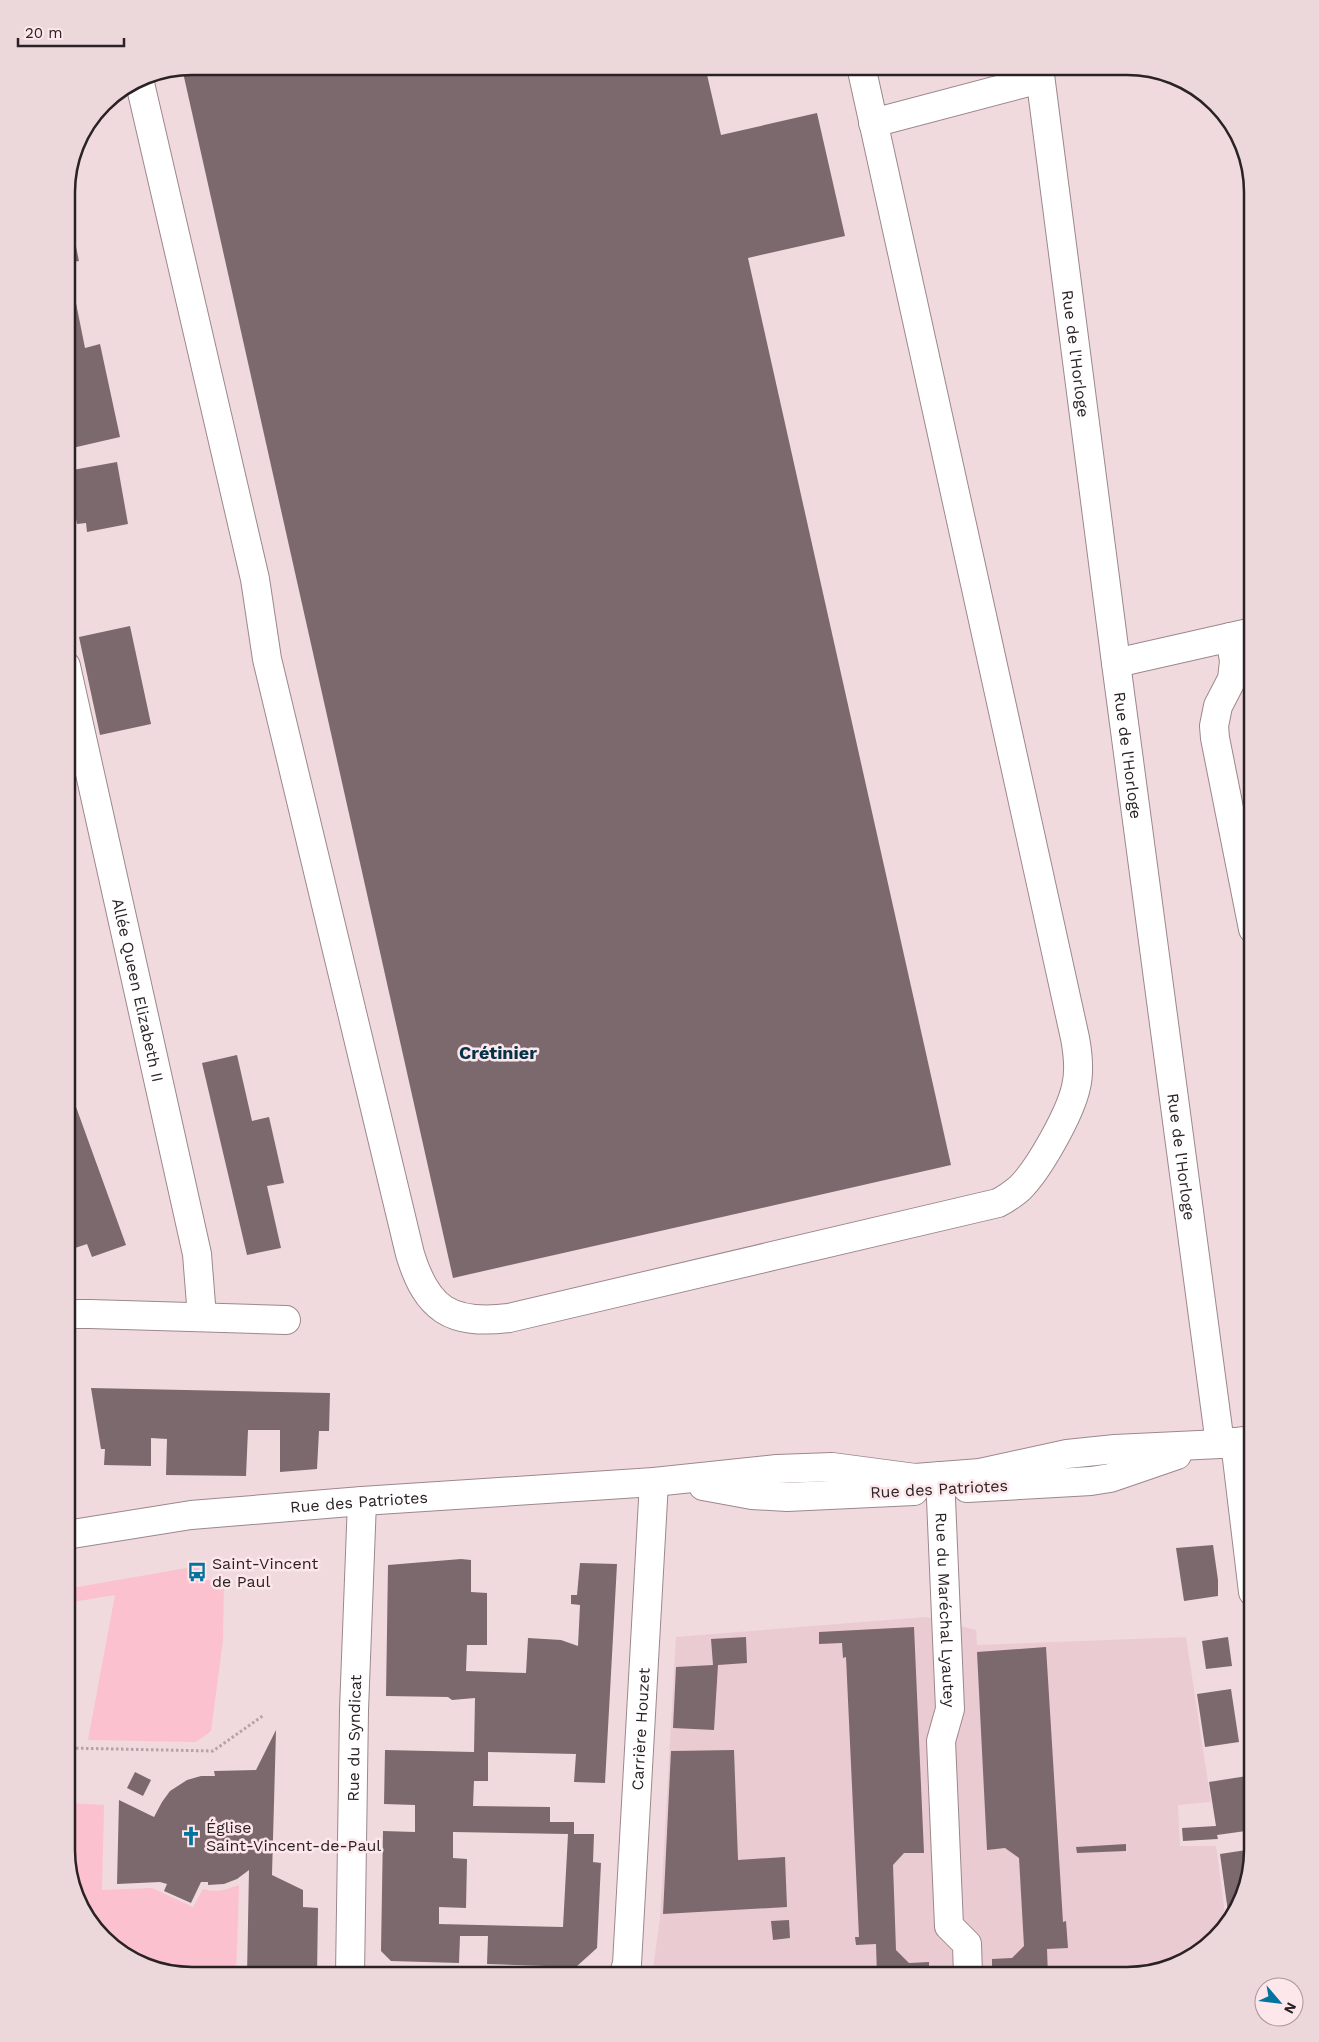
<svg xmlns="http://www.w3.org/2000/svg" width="1319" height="2042" font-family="'Work Sans',sans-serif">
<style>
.built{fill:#eacbd2}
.green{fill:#fbc1ce}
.building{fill:#7c696d;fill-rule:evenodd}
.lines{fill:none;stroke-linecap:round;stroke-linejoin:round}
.minor-casing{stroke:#9c888c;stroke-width:30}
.path{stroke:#b4a3a6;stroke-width:3;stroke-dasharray:2.5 2.5;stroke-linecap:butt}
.minor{stroke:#fff;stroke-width:28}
.labels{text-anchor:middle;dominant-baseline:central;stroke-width:5;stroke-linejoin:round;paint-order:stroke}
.street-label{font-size:16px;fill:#2a2224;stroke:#fde7eb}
.poi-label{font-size:16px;fill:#2a2224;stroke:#fde7eb;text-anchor:start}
.neighbourhood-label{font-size:18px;font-weight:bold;fill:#043348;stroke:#fde7eb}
.rim{fill:none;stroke:#2a2224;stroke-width:2.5}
</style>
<rect width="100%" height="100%" fill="#f0dade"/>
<polygon class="built" points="926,1617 976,1630 977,1645 1186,1637 1211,1802 1178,1805 1180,1846 1216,1846 1226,1922 1183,1963 1127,1976 652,1976 660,1918 676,1637"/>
<g class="green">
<polygon points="198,1566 203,1580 224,1580 223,1640 211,1731 196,1742 88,1740 115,1595 66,1603 66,1589"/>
<path d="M66 1803 104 1805 102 1890 152 1888 193 1907 203 1889C216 1893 225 1890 239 1885L236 1976 184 1975 122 1955 79 1906 66 1850Z"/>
</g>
<g class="building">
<polygon points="192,66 705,66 721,135 817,113 845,236 748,258 951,1165 453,1278 182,68"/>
<polygon points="67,203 79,261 66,263"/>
<polygon points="72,283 85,348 100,344 120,437 68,449 66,440 66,284"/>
<polygon points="117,462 128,524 87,532 86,523 77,524 67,471"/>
<polygon points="130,626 151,724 100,735 79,637"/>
<polygon points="237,1055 252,1121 269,1117 284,1183 267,1186 281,1248 247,1255 202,1063"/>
<polygon points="67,1082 126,1245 92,1257 87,1244 66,1251 66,1209 74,1207 66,1187"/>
<polygon points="91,1388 330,1393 329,1431 319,1431 317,1469 280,1472 280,1430 248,1430 246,1476 166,1475 167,1439 151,1438 151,1466 104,1465 105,1449 101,1449"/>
<polygon points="1213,1545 1218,1580 1218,1596 1184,1601 1176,1548"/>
<path d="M461 1559 471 1560V1592L487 1593V1645H467L466 1671 526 1673 528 1638 561 1640 578 1646 580 1605 571 1604V1595H577L580 1563 617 1564 605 1783 574 1782 576 1754 488 1752V1781H474L473 1806 550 1807V1822H574V1834H594L593 1862 601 1863 597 1948 576 1967 487 1964 488 1936H460L459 1963 391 1961 381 1951 383 1831 415 1832V1805L384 1804 385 1750 474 1752 475 1698 452 1700 448 1697 386 1696 388 1565ZM453 1832 568 1834 563 1927 439 1924V1907L466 1908 467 1859 453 1858Z"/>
<polygon points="914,1627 924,1853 904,1853 893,1865 896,1950 909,1963 929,1962 929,1976 877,1976 876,1944 856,1945 855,1937 859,1937 846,1657 843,1658 842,1643 819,1644 819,1632"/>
<polygon points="746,1637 747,1663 718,1665 714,1730 673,1728 676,1667 713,1665 711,1639"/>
<polygon points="1228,1637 1232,1666 1206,1669 1202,1641"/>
<polygon points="1046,1647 1063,1922 1066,1921 1068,1948 1047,1949 1048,1976 992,1976 992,1959 1012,1958 1024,1946 1019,1858 1005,1848 987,1850 977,1652"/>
<polygon points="1231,1689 1239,1742 1205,1747 1197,1694"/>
<polygon points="276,1730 272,1875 303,1890 303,1907 318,1908 317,1976 247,1976 249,1870 237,1879 224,1884 208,1885 208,1882 201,1882 191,1903 164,1891 167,1884 160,1882 117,1884 119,1800 154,1817 162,1802 170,1791 187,1780 201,1776 215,1776 214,1771 256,1770"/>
<polygon points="734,1750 738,1860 785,1857 787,1907 663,1914 671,1751"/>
<polygon points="135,1772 151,1780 143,1796 127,1788"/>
<polygon points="1247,1776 1253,1830 1217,1835 1218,1839 1183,1841 1182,1828 1216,1826 1209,1782"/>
<polygon points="1126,1844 1126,1851 1077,1853 1076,1847"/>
<polygon points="1253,1849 1236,1913 1229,1919 1220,1854"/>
<polygon points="789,1920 790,1938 773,1940 771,1921"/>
<rect x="704" y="1966" width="19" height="10"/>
<rect x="770" y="1966" width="20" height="10"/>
</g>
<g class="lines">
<defs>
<g id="minor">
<path id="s1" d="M1039 67 1116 663 1220 1444"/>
<path d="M139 79 255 579 267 659 410 1254C427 1310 451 1325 509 1318L998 1203C1006 1199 1013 1194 1020 1188 1039 1169 1070 1114 1076 1087 1080 1071 1078 1054 1075 1038L861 66"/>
<polyline points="873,123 1040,79"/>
<polyline points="1230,637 1234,661 1232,679 1218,706 1214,726 1215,738 1253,929"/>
<polyline points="1116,663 1253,632"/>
<path id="s2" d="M66 666 197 1254 202 1317"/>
<polyline points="66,1314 90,1314 286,1320"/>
<polyline points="1235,1442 1253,1592"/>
<path id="s3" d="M940 1476 950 1709 941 1741 949 1926 967 1944 968 1976"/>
<polyline points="703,1486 752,1495 787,1497 914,1491"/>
<polyline points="967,1488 1091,1481 1110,1478 1177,1455"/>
<path id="s4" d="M66 1535 191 1515 362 1501 654 1482 777 1469 832 1467 915 1478 980 1473 1067 1454 1115 1449 1220 1444 1253 1440"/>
<path id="s5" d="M350 1976 354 1710 362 1501"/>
<path id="s6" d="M623 1976 627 1964 654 1482"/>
</g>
</defs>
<use href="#minor" class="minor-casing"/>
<polyline class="path" points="66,1748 213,1751 264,1715"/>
<use href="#minor" class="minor"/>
</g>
<defs>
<symbol id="bus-bare" viewBox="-9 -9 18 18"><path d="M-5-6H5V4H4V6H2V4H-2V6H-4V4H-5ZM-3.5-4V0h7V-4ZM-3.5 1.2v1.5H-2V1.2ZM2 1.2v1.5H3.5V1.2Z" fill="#04739e" stroke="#fde7eb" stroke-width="2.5" paint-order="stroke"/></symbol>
<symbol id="church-bare" viewBox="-9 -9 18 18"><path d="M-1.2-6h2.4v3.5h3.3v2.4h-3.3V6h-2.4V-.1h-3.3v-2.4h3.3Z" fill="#04739e" stroke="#fde7eb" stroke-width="2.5" paint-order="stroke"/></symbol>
</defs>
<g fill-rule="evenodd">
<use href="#bus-bare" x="183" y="1558" width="28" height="28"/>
<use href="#church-bare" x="177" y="1822" width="28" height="28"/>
</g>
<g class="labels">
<g class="street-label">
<text stroke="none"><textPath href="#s1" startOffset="289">Rue de l'Horloge</textPath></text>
<text stroke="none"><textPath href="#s1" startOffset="694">Rue de l'Horloge</textPath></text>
<text stroke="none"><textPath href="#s2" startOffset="332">Allée Queen Elizabeth II</textPath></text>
<text stroke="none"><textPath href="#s1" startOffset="1099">Rue de l'Horloge</textPath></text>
<text transform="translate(939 1489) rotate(-3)">Rue des Patriotes</text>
<text stroke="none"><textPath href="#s4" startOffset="295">Rue des Patriotes</textPath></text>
<text stroke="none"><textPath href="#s3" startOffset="134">Rue du Maréchal Lyautey</textPath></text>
<text stroke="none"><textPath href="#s6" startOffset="248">Carrière Houzet</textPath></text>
<text stroke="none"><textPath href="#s5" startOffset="238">Rue du Syndicat</textPath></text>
</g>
<g class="poi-label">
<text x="212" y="1563">Saint-Vincent<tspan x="212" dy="18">de Paul</tspan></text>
<text x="206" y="1827">Église<tspan x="206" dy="18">Saint-Vincent-de-Paul</tspan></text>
</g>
<g class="neighbourhood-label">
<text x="498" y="1052">Crétinier</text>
</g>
</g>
<path d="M0 0H1319V2042H0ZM192 75H1127A117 117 0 0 1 1244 192V1850A117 117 0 0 1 1127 1967H192A117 117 0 0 1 75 1850V192A117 117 0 0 1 192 75Z" fill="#ecd7db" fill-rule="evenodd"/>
<path class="rim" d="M192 75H1127A117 117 0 0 1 1244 192V1850A117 117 0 0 1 1127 1967H192A117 117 0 0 1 75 1850V192A117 117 0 0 1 192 75Z"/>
<g transform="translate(1279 2002) rotate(118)"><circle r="24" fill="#fde7eb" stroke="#a9989b"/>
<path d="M0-4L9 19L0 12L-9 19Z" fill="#04739e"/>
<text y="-8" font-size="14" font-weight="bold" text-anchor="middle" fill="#2a2224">N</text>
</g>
<path d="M18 38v8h106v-8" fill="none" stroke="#2a2224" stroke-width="2.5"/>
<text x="25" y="38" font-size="15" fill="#2a2224" stroke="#fde7eb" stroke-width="4" paint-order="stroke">20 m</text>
</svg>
